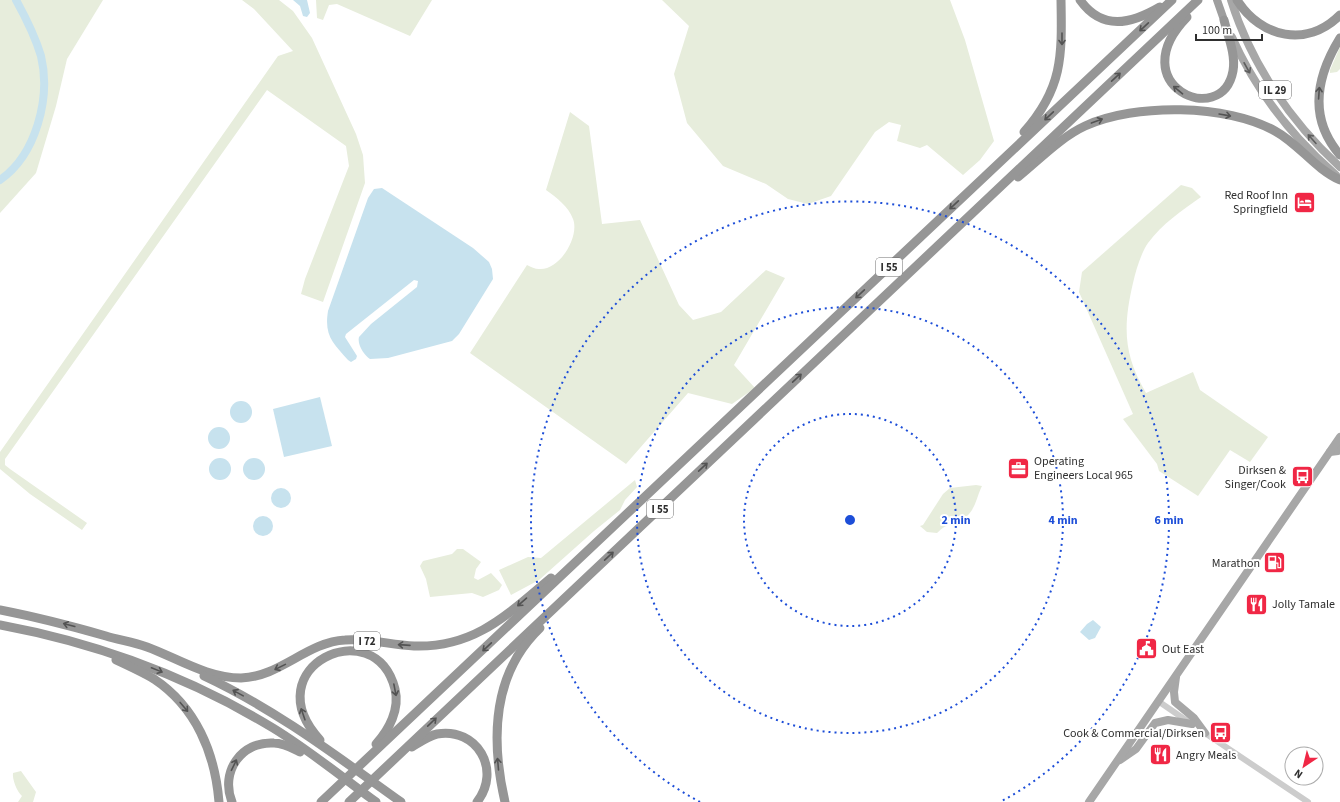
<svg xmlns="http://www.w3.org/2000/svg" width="1340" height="802" font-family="'Source Sans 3',sans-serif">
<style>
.green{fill:#e7eddc}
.water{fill:#c7e2ee}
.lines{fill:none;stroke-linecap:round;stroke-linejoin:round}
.river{stroke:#c7e2ee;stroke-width:8}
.tertiary{stroke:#ccc;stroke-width:6}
.primary{stroke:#a7a7a7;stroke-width:8}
.trunk{stroke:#9e9e9e;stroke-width:8}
.motorway{stroke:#969696;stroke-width:9}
.oneway{stroke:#535353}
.oneway2{stroke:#5f5f5f}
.ring{fill:none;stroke:#1d4ed8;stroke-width:2;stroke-dasharray:2 4}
.labels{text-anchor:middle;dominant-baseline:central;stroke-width:4;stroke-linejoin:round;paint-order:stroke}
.shield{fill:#fff;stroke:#6d6d6d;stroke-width:1}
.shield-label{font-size:11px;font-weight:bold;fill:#2f2f2f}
.poi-label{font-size:12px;fill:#2f2f2f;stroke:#fff;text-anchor:end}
.centre{fill:#1d4ed8;stroke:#fff;stroke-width:2}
.ring-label{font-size:12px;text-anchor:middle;font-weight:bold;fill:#1d4ed8;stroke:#fff;stroke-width:4;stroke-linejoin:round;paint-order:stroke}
</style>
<rect width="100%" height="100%" fill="#fff"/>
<g class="green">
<polygon points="0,0 103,0 67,59 56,106 36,173 0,213"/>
<polygon points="242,0 279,0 293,11 312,38 356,134 363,155 365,183 323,302 301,294 305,279 349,166 346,146 267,90 5,459 5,465 10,469 87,523 82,530 30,494 0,469 0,452 278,56 293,51 254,9"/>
<polygon points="316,0 432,0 410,36 337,4 329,5 323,20 317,18"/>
<polygon points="662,0 950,0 965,40 994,141 980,160 963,175 927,145 920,148 897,141 901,125 889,122 875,132 831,196 808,204 788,199 766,184 723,166 687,123 674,74 689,26"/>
<polygon points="1340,47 1340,69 1337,72 1330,73 1330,70"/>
<path d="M570 112 589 126 602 224 640 220 679 305 693 320 721 312 766 270 785 278 734 365 755 388 732 404 688 393 626 464 470 353 527 265C531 267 535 269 539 269 559 271 580 237 573 219 568 206 557 198 546 190Z"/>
<path d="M1181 185 1192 188 1201 197C1181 211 1162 224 1148 243 1141 253 1136 270 1133 283 1123 326 1123 354 1146 393L1193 372 1200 390 1268 437 1250 462 1230 450 1198 496 1159 471 1157 464 1123 419 1133 414 1079 292 1082 272Z"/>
<polygon points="635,480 637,487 625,500 620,510 594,531 539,580 511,595 499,570 528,557 541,558"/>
<path d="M976 485 982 486 981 488C977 497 975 509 967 516 957 524 947 522 937 533L927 532 920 526 923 525 943 494 950 488Z"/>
<polygon points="457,549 463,549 481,562 476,569 474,578 478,580 491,573 502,585 499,590 483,597 472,593 430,597 426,579 420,566 423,561 452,554"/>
<path d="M21 771 36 792 33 802H18L22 796C17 792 12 779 13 773Z"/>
</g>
<g class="water">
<polygon points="293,0 307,0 310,13 307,17 303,16 300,6"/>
<path d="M382 188 473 248 489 262 492 269 493 279 459 334 452 341 388 358 370 359C364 355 357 344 359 337L371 324 417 287 418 281 414 280 346 334 345 337 357 356 356 359 351 362 348 360C333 343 324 336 328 311L368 198 374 189Z"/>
<polygon points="320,397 332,446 284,457 273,409"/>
<circle cx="241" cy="412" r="11"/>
<circle cx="219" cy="438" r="11"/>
<circle cx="220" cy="469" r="11"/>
<circle cx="254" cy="469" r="11"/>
<circle cx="281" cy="498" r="10"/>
<circle cx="263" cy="526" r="10"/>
<polygon points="1093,620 1101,627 1095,638 1089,640 1080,632 1087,624"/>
</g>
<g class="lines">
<path class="river" d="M0 180C36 155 51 98 41 56 35 36 26 18 16 0"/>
<g class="tertiary">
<polyline points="1158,701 1190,723"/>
<polyline points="1202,731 1308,802"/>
</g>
<g class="primary">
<path d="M1231 0C1251 64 1291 122 1340 167"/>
<path d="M1232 37C1256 91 1292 137 1336 175"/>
<polyline points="1330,452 1338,451 1340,447"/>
<polyline points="1176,677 1174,692 1175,702 1194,718 1205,733"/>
<polyline points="1120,760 1136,749 1155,723 1168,720 1192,724"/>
<polyline points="1089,802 1340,437"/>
</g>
<polyline class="trunk" points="1217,0 1224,20"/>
<g class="motorway">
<path d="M1080 0C1102 31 1131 24 1160 7"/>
<path d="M1237 0C1261 38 1307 48 1340 15"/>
<path d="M1187 17C1121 85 1222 130 1233 71 1236 55 1228 36 1224 20"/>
<path d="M1340 38C1316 77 1308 118 1340 155"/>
<path d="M1024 132C1063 88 1062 56 1061 0"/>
<path d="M1018 177C1039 160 1061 137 1085 126 1135 103 1227 104 1275 131 1299 144 1315 169 1340 180"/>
<path d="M0 610C36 617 71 626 106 636 119 640 133 642 147 647 177 658 207 678 241 678 280 677 307 642 345 640 368 638 391 645 414 646 475 648 508 614 551 578"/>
<path d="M0 625C97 643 189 677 273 728 309 750 342 777 376 802"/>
<path d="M116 660C129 666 142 672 154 679 196 707 215 753 219 802"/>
<path d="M204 676C275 709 338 757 401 802"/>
<path d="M320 740C253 667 375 610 395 689 400 709 389 730 376 744"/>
<path d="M412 747C420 742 428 736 437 734 477 727 502 770 477 802"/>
<path d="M232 802C220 772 241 741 274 743 284 743 292 748 300 752"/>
<polyline points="321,802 1172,0"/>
<polyline points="349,802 1198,0"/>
<path d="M505 802C491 741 492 674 540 628"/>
</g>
</g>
<defs><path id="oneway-shaft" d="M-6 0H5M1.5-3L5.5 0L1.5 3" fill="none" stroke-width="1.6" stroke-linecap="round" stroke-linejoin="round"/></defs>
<g class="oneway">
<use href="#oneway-shaft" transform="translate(1144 27) rotate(137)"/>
<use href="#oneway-shaft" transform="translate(1062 39) rotate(90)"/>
<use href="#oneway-shaft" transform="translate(1116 77) rotate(-43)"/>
<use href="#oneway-shaft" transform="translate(1178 90) rotate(-140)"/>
<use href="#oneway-shaft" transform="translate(1319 93) rotate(-86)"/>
<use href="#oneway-shaft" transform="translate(1225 115) rotate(10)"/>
<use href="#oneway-shaft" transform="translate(1049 116) rotate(137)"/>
<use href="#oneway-shaft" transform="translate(1097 121) rotate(-20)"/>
<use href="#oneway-shaft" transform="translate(954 205) rotate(137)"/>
<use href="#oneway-shaft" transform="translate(860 294) rotate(137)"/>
<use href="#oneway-shaft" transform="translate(797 378) rotate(-43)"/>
<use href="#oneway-shaft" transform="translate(703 467) rotate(-43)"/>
<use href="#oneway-shaft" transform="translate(609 556) rotate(-43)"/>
<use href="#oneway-shaft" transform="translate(522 602) rotate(139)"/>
<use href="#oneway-shaft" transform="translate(69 625) rotate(-165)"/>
<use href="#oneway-shaft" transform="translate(404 645) rotate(-176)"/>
<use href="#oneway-shaft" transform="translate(487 647) rotate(137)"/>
<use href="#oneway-shaft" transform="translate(280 667) rotate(154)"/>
<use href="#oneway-shaft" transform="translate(157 670) rotate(22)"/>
<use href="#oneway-shaft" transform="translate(395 690) rotate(79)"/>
<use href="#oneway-shaft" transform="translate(238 693) rotate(-151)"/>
<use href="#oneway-shaft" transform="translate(184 707) rotate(50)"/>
<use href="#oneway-shaft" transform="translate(303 714) rotate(-109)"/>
<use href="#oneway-shaft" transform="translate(432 722) rotate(-44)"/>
<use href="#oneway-shaft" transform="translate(498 764) rotate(-95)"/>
<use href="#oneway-shaft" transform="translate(234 765) rotate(-64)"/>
</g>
<g class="oneway2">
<use href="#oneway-shaft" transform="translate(1247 68) rotate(61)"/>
<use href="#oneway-shaft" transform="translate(1312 139) rotate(-132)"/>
</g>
<g class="ring">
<circle cx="850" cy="520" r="106"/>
<circle cx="850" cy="520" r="213"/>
<path d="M700 802A319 319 0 1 1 1000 802"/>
</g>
<defs>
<symbol id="hotel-square" viewBox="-11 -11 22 22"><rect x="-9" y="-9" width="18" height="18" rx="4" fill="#f02745" stroke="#fff"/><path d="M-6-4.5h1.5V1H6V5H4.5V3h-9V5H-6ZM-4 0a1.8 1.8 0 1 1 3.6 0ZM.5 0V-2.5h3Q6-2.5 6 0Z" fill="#fff"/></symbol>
<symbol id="office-square" viewBox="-11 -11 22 22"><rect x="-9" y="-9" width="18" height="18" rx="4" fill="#f02745" stroke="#fff"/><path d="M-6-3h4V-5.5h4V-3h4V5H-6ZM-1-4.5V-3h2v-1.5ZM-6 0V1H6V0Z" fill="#fff"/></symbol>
<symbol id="bus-square" viewBox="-11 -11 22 22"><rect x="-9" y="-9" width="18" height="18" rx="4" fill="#f02745" stroke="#fff"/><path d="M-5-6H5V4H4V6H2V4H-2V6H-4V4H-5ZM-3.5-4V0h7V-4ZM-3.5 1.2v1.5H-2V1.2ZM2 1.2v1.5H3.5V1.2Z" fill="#fff"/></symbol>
<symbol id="fuel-square" viewBox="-11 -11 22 22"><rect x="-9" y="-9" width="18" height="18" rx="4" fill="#f02745" stroke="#fff"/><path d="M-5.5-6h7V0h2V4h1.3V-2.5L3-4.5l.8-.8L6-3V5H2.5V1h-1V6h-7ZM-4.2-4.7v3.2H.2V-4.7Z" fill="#fff"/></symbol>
<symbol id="restaurant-square" viewBox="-11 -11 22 22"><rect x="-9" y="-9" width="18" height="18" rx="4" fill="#f02745" stroke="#fff"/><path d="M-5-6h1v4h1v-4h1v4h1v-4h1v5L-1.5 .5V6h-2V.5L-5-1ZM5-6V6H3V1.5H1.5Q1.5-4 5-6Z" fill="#fff"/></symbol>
<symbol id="civic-square" viewBox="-11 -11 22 22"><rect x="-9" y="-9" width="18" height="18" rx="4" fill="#f02745" stroke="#fff"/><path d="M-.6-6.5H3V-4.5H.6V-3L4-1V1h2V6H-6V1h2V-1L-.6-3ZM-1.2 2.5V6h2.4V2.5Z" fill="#fff"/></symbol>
</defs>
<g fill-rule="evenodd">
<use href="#hotel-square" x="1292" y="190" width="25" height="25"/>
<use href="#office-square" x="1006" y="456" width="25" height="25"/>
<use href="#bus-square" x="1290" y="464" width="25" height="25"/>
<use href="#fuel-square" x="1262" y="550" width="25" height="25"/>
<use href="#restaurant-square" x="1244" y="592" width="25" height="25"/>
<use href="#civic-square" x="1134" y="636" width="25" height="25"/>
<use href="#bus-square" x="1208" y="720" width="25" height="25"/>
<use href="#restaurant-square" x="1148" y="742" width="25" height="25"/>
</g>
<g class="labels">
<g class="shield">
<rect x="1259" y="81" width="32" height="18" rx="3"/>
<rect x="876" y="258" width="26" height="18" rx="3"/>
<rect x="647" y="500" width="26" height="18" rx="3"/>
<rect x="354" y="632" width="26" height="18" rx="3"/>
</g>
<g class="shield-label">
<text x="1275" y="90">IL 29</text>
<text x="889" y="267">I 55</text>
<text x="660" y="509">I 55</text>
<text x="367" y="641">I 72</text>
</g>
<g class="poi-label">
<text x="1288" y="195">Red Roof Inn<tspan x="1288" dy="14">Springfield</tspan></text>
<text x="1034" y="461" text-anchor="start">Operating<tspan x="1034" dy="14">Engineers Local 965</tspan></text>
<text x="1286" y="470">Dirksen &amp;<tspan x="1286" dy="14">Singer/Cook</tspan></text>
<text x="1260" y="563">Marathon</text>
<text x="1272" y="604" text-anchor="start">Jolly Tamale</text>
<text x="1162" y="649" text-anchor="start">Out East</text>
<text x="1204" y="733">Cook &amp; Commercial/Dirksen</text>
<text x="1176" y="755" text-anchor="start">Angry Meals</text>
</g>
</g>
<circle cx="850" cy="520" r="6" class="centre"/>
<g class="ring-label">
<text x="956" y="524">2 min</text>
<text x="1063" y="524">4 min</text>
<text x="1169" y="524">6 min</text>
</g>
<g transform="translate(1304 766) rotate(215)"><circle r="19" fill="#ffffff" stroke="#acacac"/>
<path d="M0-3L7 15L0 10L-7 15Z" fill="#f02745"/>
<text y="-6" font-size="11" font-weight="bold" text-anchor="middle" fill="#2f2f2f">N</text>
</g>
<path d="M1196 34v6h66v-6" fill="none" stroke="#2f2f2f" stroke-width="2"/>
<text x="1202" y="34" font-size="12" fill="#2f2f2f" stroke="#ffffff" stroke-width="3" paint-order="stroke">100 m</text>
</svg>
